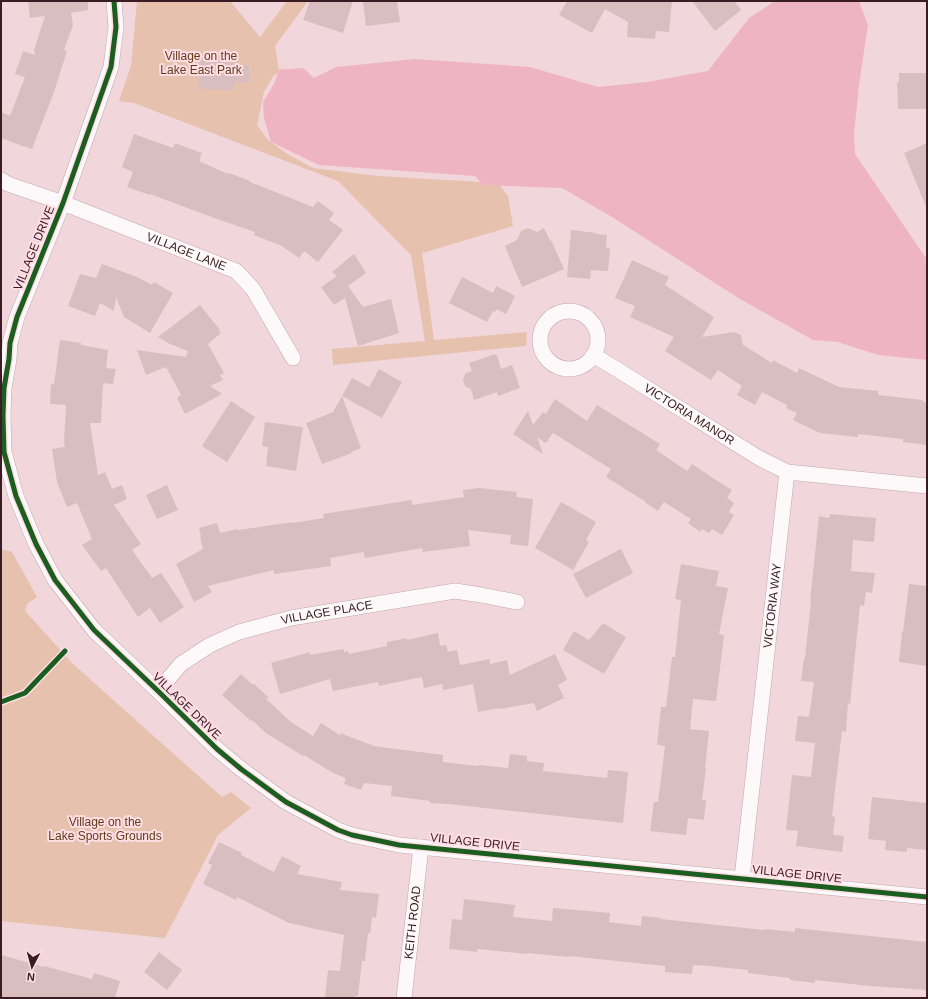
<svg xmlns="http://www.w3.org/2000/svg" width="928" height="999" font-family="Helvetica,sans-serif">
<style>
.green{fill:#e6c1ad}
.water{fill:#efb4c2}
.building{fill:#d9bec0}
.lines{fill:none;stroke-linecap:round;stroke-linejoin:round}
.minor-casing{stroke:#c1a7ad;stroke-width:16}
.minor{stroke:#fdf9fa;stroke-width:15}
.cycleway-casing{stroke:#ffdde4;stroke-width:8}
.cycleway{stroke:#1b5e20;stroke-width:5}
.labels{text-anchor:middle;dominant-baseline:central;stroke-width:4;stroke-linejoin:round;paint-order:stroke}
.park-label{font-size:12px;fill:#613e1b;stroke:#ffdde4}
.street-label{font-size:12px;fill:#3a1c24;stroke:#ffdde4}
</style>
<rect width="100%" height="100%" fill="#f1d6db"/>
<g class="green">
<polygon points="137,1 230,1 260,37 287,1 308,1 275,46 279,70 288,68 274,75 264,92 257,125 268,140 286,153 313,168 378,176 498,183 508,196 513,226 422,253 434,340 527,332 526,346 333,365 332,349 425,341 411,255 338,181 134,103 119,101 131,66"/>
<polygon points="1,549 12,552 37,597 27,604 25,611 73,664 222,797 231,792 251,808 218,835 165,938 1,921"/>
</g>
<polygon class="water" points="775,1 859,1 868,25 859,85 854,134 855,154 926,258 927,258 927,360 878,355 838,342 813,340 740,299 612,217 562,188 483,185 475,176 319,165 271,142 264,118 263,102 274,84 279,70 303,68 314,78 336,67 415,59 530,67 598,87 647,82 708,71 749,18"/>
<g class="building">
<polygon points="28,1 88,1 88,10 71,13 73,25 64,50 67,51 54,92 32,149 25,146 25,147 1,138 1,112 10,116 25,77 15,74 23,51 35,55 34,50 45,16 30,18"/>
<polygon points="310,1 353,1 343,33 303,20"/>
<polygon points="363,1 397,1 400,22 366,26"/>
<polygon points="567,1 672,1 669,32 656,31 655,39 627,37 628,22 605,9 592,33 559,15"/>
<polygon points="692,1 734,1 741,10 715,31"/>
<polygon points="199,58 234,59 234,65 249,66 249,83 234,82 234,90 199,89"/>
<polygon points="899,73 927,73 927,109 898,109 897,82 899,82"/>
<polygon points="134,134 173,148 175,143 202,153 199,161 228,174 229,173 250,181 250,182 313,207 318,201 334,213 329,220 343,230 318,262 304,251 299,258 282,246 254,235 255,232 217,219 150,194 150,195 127,187 133,172 122,167"/>
<polygon points="927,143 927,209 904,153"/>
<polygon points="528,228 537,232 544,228 550,241 551,240 564,269 522,287 505,246 517,240 521,231"/>
<polygon points="571,230 596,233 596,234 607,235 606,248 610,248 608,271 591,270 590,279 567,277"/>
<polygon points="354,254 366,273 348,286 363,307 391,299 399,333 358,346 345,298 334,305 321,287 337,276 332,272"/>
<polygon points="632,260 669,277 665,285 714,317 702,337 734,332 741,335 743,345 772,363 773,360 797,373 799,368 839,387 878,391 878,395 923,400 923,402 927,402 927,445 903,442 903,439 858,434 858,437 820,433 793,420 797,413 786,408 787,405 762,392 755,405 737,395 742,386 718,370 711,380 665,351 674,337 630,317 635,306 615,298"/>
<polygon points="102,264 137,277 152,285 154,282 173,293 150,333 124,317 116,297 114,311 100,303 95,316 68,306 80,274 96,278"/>
<polygon points="462,277 493,293 496,286 515,296 506,314 497,309 495,312 493,311 487,322 449,303"/>
<polygon points="200,305 220,330 219,331 221,333 208,344 224,373 220,375 223,380 210,386 222,394 185,414 177,398 181,395 166,367 146,375 137,350 186,357 188,351 170,344 158,337"/>
<polygon points="60,340 81,343 81,345 108,350 106,368 116,369 113,384 103,383 101,423 90,423 98,475 105,472 112,489 122,485 127,499 114,505 141,544 132,550 152,578 161,573 184,607 160,623 150,608 138,617 106,568 101,571 82,545 92,539 77,503 67,507 57,482 52,449 65,447 64,441 66,405 50,404 51,384 54,384"/>
<polygon points="495,354 495,355 497,355 501,369 512,365 520,388 498,396 497,392 474,400 471,389 465,386 463,380 465,374 472,371 469,363"/>
<polygon points="379,369 402,382 382,418 342,396 352,378 369,387"/>
<polygon points="342,396 361,448 351,452 352,453 322,464 306,423 333,412"/>
<polygon points="555,399 587,421 597,405 660,444 656,450 687,471 692,464 716,480 732,490 727,498 734,503 729,512 734,515 722,535 712,529 709,533 702,529 700,532 688,523 691,519 664,502 658,511 646,503 646,502 606,477 611,469 553,433 546,443 537,437 543,454 513,434 528,411 533,425 543,412 546,414"/>
<polygon points="231,401 255,417 227,462 202,446"/>
<polygon points="265,422 303,427 296,471 266,466 268,447 262,446"/>
<polygon points="167,485 178,510 157,519 146,495"/>
<polygon points="479,488 517,492 516,497 533,499 528,546 510,544 511,535 468,530 470,546 423,552 422,548 365,558 364,552 330,558 331,566 274,574 274,570 208,586 212,592 194,602 176,564 203,549 200,537 201,537 199,528 217,523 220,533 238,529 238,530 293,522 293,523 324,518 323,514 412,500 412,505 464,497 463,490"/>
<polygon points="561,502 596,522 586,540 589,542 573,570 535,548"/>
<polygon points="830,514 876,518 874,542 853,540 851,571 875,573 872,593 866,592 864,606 860,605 850,704 848,703 846,732 842,731 839,756 832,816 835,817 833,835 844,836 842,852 796,846 798,831 786,830 792,775 811,777 815,743 795,741 798,716 809,717 814,682 801,681 804,658 805,658 811,602 810,601 819,516 829,518"/>
<polygon points="621,549 633,573 586,598 573,574"/>
<polygon points="681,564 719,571 716,586 728,588 719,634 724,635 716,701 693,699 690,729 709,731 705,768 706,768 702,800 706,800 704,820 688,818 686,835 650,831 654,802 658,802 665,746 657,745 661,707 666,707 672,657 675,657 681,600 675,599"/>
<polygon points="909,584 927,586 927,666 899,662 902,632 903,632"/>
<polygon points="603,623 626,637 604,674 563,650 574,631 589,640"/>
<polygon points="438,633 440,646 446,645 448,652 457,650 460,665 490,659 490,664 507,660 510,675 555,654 567,680 558,685 564,698 537,711 534,703 500,709 499,708 478,712 473,684 443,690 442,684 424,688 422,677 379,686 378,682 333,691 330,679 280,694 271,663 310,652 310,655 344,649 344,652 348,651 349,654 387,646 387,642 407,638 407,640"/>
<polygon points="241,674 252,684 254,684 269,698 266,699 291,722 313,736 321,723 341,736 340,733 374,746 443,755 443,762 478,766 479,765 508,768 510,754 527,756 527,761 544,763 543,771 607,778 608,770 628,772 623,823 449,804 430,803 430,801 391,796 392,786 364,783 361,790 344,784 346,778 333,773 304,755 303,756 266,733 252,720 251,721 222,695"/>
<polygon points="872,797 927,803 927,850 907,848 907,852 885,850 886,841 868,839"/>
<polygon points="219,842 242,853 241,855 274,872 282,856 301,866 297,874 342,882 340,890 379,894 376,918 372,917 370,933 368,933 365,961 362,961 358,996 355,996 355,998 325,998 328,970 340,971 344,935 289,923 237,897 236,900 203,884 212,865 208,863"/>
<polygon points="464,899 515,905 513,917 552,921 553,908 610,913 609,922 641,926 642,916 661,918 661,919 765,930 765,929 795,932 795,928 927,942 927,990 870,986 815,980 815,983 790,980 790,978 748,973 748,970 699,965 699,966 693,965 692,974 665,972 665,966 569,956 569,957 527,953 527,954 477,949 477,952 449,949 452,919 462,920"/>
<polygon points="159,952 182,970 167,990 144,972"/>
<polygon points="1,955 44,967 44,966 92,979 94,973 120,981 115,998 1,998"/>
</g>
<g class="lines">
<defs>
<g id="minor">
<polyline points="114,1 116,27 111,67 63,203 17,317 10,343 9,359 4,388 3,416 4,452 16,496 36,544 55,580 94,630 158,691 217,749 241,769 286,802 338,830 352,835 399,845 927,897"/>
<path id="s1" d="M1 180 8 184 63 203 236 271 253 289 293 358"/>
<circle cx="569" cy="340" r="29"/>
<path id="s2" d="M593 355 618 370 759 458 787 472 927 486"/>
<path id="s3" d="M158 691 181 664 210 645 239 632 291 618 455 591 481 595 517 602"/>
<path id="s4" d="M742 878 787 472"/>
<path id="s5" d="M404 998 421 847"/>
</g>
</defs>
<use href="#minor" class="minor-casing"/>
<use href="#minor" class="minor"/>
<defs>
<g id="cycleway">
<polyline points="114,1 116,27 111,67 63,203 17,317 10,343 9,359 4,388 3,416 4,452 16,496 36,544 55,580 94,630 158,691 217,749 241,769 286,802 338,830 352,835 399,845 927,897"/>
<polyline points="1,702 25,693 65,651"/>
</g>
</defs>
<use href="#cycleway" class="cycleway-casing"/>
<use href="#cycleway" class="cycleway"/>
</g>
<g class="labels">
<g class="park-label">
<text x="201" y="56">Village on the<tspan x="201" dy="14">Lake East Park</tspan></text>
<text x="105" y="822">Village on the<tspan x="105" dy="14">Lake Sports Grounds</tspan></text>
</g>
<g class="street-label">
<text transform="translate(34 248) rotate(-68)">VILLAGE DRIVE</text>
<text stroke="none"><textPath href="#s1" startOffset="199">VILLAGE LANE</textPath></text>
<text stroke="none"><textPath href="#s2" startOffset="113">VICTORIA MANOR</textPath></text>
<text stroke="none"><textPath href="#s4" startOffset="274">VICTORIA WAY</textPath></text>
<text stroke="none"><textPath href="#s3" startOffset="192">VILLAGE PLACE</textPath></text>
<text transform="translate(187 706) rotate(44)">VILLAGE DRIVE</text>
<text transform="translate(475 842) rotate(6)">VILLAGE DRIVE</text>
<text transform="translate(797 874) rotate(6)">VILLAGE DRIVE</text>
<text stroke="none"><textPath href="#s5" startOffset="76">KEITH ROAD</textPath></text>
</g>
</g>
<rect width="928" height="999" fill="none" stroke="#3a1c24" stroke-width="4"/>
<g transform="translate(32 967) rotate(186)" stroke="#ffdde4" stroke-width="3" paint-order="stroke">
<path d="M0-3L7 15L0 10L-7 15Z" fill="#3a1c24"/>
<text y="-6" font-size="11" font-weight="bold" text-anchor="middle" fill="#3a1c24">N</text>
</g>
</svg>
